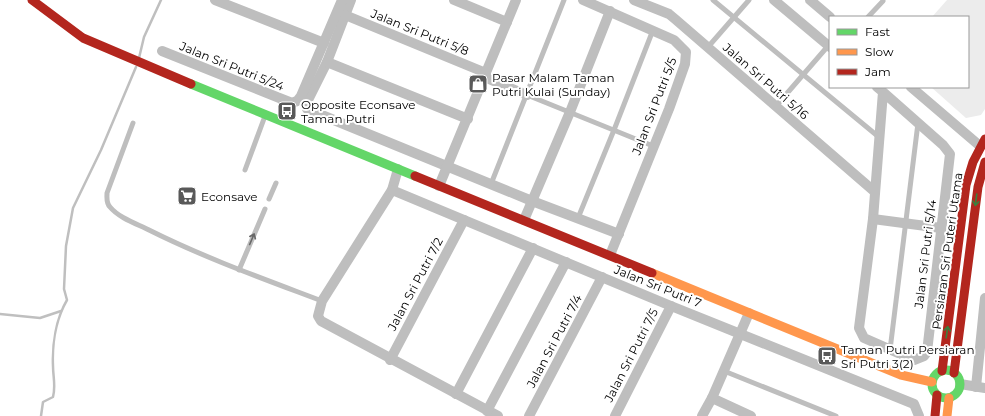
<svg xmlns="http://www.w3.org/2000/svg" width="985" height="416" font-family="Montserrat,sans-serif">
<style>
.green{fill:#ececec}
.lines{fill:none;stroke-linecap:round;stroke-linejoin:round}
.stream{stroke:#bfbfbf;stroke-width:2.5}
.lane{stroke:#bebebe;stroke-width:5}
.street{stroke:#bebebe;stroke-width:10}
.fast{stroke:#63d668;stroke-width:9}
.slow{stroke:#ff974d;stroke-width:9}
.jam{stroke:#b3261e;stroke-width:9}
.oneway{stroke:#3b803e}
.oneway2{stroke:#686868}
.labels{text-anchor:middle;dominant-baseline:central;stroke-width:4;stroke-linejoin:round;paint-order:stroke}
.street-label{font-size:12px;fill:#000;stroke:#fff}
.poi-label{font-size:12px;fill:#000;stroke:#fff;text-anchor:start}
</style>
<rect width="100%" height="100%" fill="#fff"/>
<polygon class="green" points="947,0 985,0 985,109 981,115 966,118 931,87 968,87 968,17 932,17"/>
<g class="lines">
<g class="stream">
<polyline points="139,58 144,37 161,0"/>
<polyline points="0,314 40,318 61,311"/>
<path d="M41 416 43 402 53 397C56 386 53 377 53 366 52 344 56 319 67 300L64 289 66 246 73 208 101 150 136 67"/>
</g>
<g class="lane">
<polyline points="713,0 880,138"/>
<polyline points="868,17 883,1"/>
<polyline points="708,47 749,0"/>
<polyline points="527,95 653,146"/>
<polyline points="776,106 828,46"/>
<path d="M133 123 107 193C107 198 106 203 110 207 119 218 137 224 149 230 205 258 264 279 322 301"/>
<polyline points="245,170 265,116"/>
<polyline points="491,184 564,0"/>
<polyline points="269,199 276,183"/>
<polyline points="578,218 614,130 653,30"/>
<polyline points="239,270 265,209"/>
<polyline points="890,350 918,123"/>
<polyline points="724,371 836,416"/>
</g>
<g class="street">
<polyline points="215,0 324,43"/>
<polyline points="351,0 327,62 306,104 307,109 532,201 619,234"/>
<polyline points="454,0 507,22"/>
<polyline points="583,0 674,40 686,52 685,64 669,109 610,255"/>
<polyline points="634,0 669,14 675,19 875,192"/>
<polyline points="774,0 830,47"/>
<polyline points="810,0 830,17"/>
<polyline points="345,15 486,73"/>
<polyline points="162,51 292,103 297,101 301,96 342,0"/>
<polyline points="327,62 468,119"/>
<polyline points="484,77 527,95"/>
<polyline points="877,87 883,92 873,219 859,328 864,338 914,360 924,356 927,352 950,154 943,145 883,92"/>
<polyline points="911,87 980,146"/>
<polyline points="398,169 392,190 322,301 318,316 321,321 498,416"/>
<polyline points="439,186 516,0"/>
<polyline points="392,190 671,306 914,404 919,416"/>
<polyline points="873,219 941,228"/>
<polyline points="524,220 570,112 610,11"/>
<polyline points="390,360 464,220"/>
<polyline points="960,384 985,388"/>
<polyline points="976,387 985,298"/>
<polyline points="456,394 533,248"/>
<polyline points="712,398 751,416"/>
<polyline points="487,411 566,262"/>
<polyline points="529,416 602,277"/>
<polyline points="615,416 671,306"/>
<polyline points="702,416 712,398 749,313"/>
</g>
<g class="fast">
<polyline points="191,84 415,176"/>
<circle cx="946" cy="384" r="14"/>
</g>
<g class="slow">
<polyline points="652,273 901,375 932,382"/>
<polyline points="947,416 949,398"/>
</g>
<g class="jam">
<polyline points="32,0 83,38 191,84"/>
<polyline points="415,176 652,273"/>
<polyline points="942,371 966,185 973,162 985,139"/>
<polyline points="954,373 978,187 985,162"/>
<polyline points="935,416 937,395"/>
</g>
</g>
<defs><path id="oneway-shaft" d="M-6 0H5M1.5-3L5.5 0L1.5 3" fill="none" stroke-width="1.6" stroke-linecap="round" stroke-linejoin="round"/></defs>
<g class="oneway">
<use href="#oneway-shaft" transform="translate(976 200) rotate(97)"/>
<use href="#oneway-shaft" transform="translate(947 332) rotate(-82)"/>
</g>
<use class="oneway2" href="#oneway-shaft" transform="translate(252 239) rotate(-67)"/>
<defs>
<symbol id="shop-square" viewBox="-11 -11 22 22"><rect x="-9" y="-9" width="18" height="18" rx="4" fill="#595959" stroke="#fff"/><path d="M-5-2.5h2.3a2.7 3.5 0 0 1 5.4 0H5L5.5 6h-11ZM-1.5-2.5h3a1.5 2.3 0 0 0-3 0Z" fill="#fff"/></symbol>
<symbol id="bus-square" viewBox="-11 -11 22 22"><rect x="-9" y="-9" width="18" height="18" rx="4" fill="#595959" stroke="#fff"/><path d="M-5-6H5V4H4V6H2V4H-2V6H-4V4H-5ZM-3.5-4V0h7V-4ZM-3.5 1.2v1.5H-2V1.2ZM2 1.2v1.5H3.5V1.2Z" fill="#fff"/></symbol>
<symbol id="supermarket-square" viewBox="-11 -11 22 22"><rect x="-9" y="-9" width="18" height="18" rx="4" fill="#595959" stroke="#fff"/><path d="M-6-5.5h2.5l.6 2H6L4.5 2H-2.5L-4.4-4H-6ZM-1.5 3.2a1.3 1.3 0 1 0 .1 0ZM3 3.2a1.3 1.3 0 1 0 .1 0Z" fill="#fff"/></symbol>
</defs>
<g fill-rule="evenodd">
<use href="#shop-square" x="467" y="73" width="22" height="22"/>
<use href="#bus-square" x="276" y="100" width="22" height="22"/>
<use href="#supermarket-square" x="176" y="185" width="22" height="22"/>
<use href="#bus-square" x="816" y="345" width="22" height="22"/>
</g>
<g class="labels">
<g class="street-label">
<text transform="translate(420 32) rotate(22)">Jalan Sri Putri 5/8</text>
<text transform="translate(232 66) rotate(22)">Jalan Sri Putri 5/24</text>
<text transform="translate(766 81) rotate(41)">Jalan Sri Putri 5/16</text>
<text transform="translate(654 106) rotate(-69)">Jalan Sri Putri 5/5</text>
<text transform="translate(947 251) rotate(-82)">Persiaran Sri Puteri Utama</text>
<text transform="translate(925 254) rotate(-83)">Jalan Sri Putri 5/14</text>
<text transform="translate(415 284) rotate(-62)">Jalan Sri Putri 7/2</text>
<text transform="translate(658 286) rotate(22)">Jalan Sri Putri 7</text>
<text transform="translate(554 341) rotate(-62)">Jalan Sri Putri 7/4</text>
<text transform="translate(631 355) rotate(-63)">Jalan Sri Putri 7/5</text>
</g>
<g class="poi-label">
<text x="492" y="77">Pasar Malam Taman<tspan x="492" dy="14">Putri Kulai (Sunday)</tspan></text>
<text x="301" y="104">Opposite Econsave<tspan x="301" dy="14">Taman Putri</tspan></text>
<text x="201" y="196">Econsave</text>
<text x="841" y="349">Taman Putri Persiaran<tspan x="841" dy="14">Sri Putri 3(2)</tspan></text>
</g>
</g>
<rect x="829" y="16" width="140" height="72" fill="#ffffff" stroke="#999999"/>
<rect x="837" y="29" width="20" height="6" fill="#63d668" stroke="#999999"/>
<text x="865" y="36" font-size="12" fill="#000000">Fast</text>
<rect x="837" y="49" width="20" height="6" fill="#ff974d" stroke="#999999"/>
<text x="865" y="56" font-size="12" fill="#000000">Slow</text>
<rect x="837" y="69" width="20" height="6" fill="#b3261e" stroke="#999999"/>
<text x="865" y="76" font-size="12" fill="#000000">Jam</text>
</svg>
